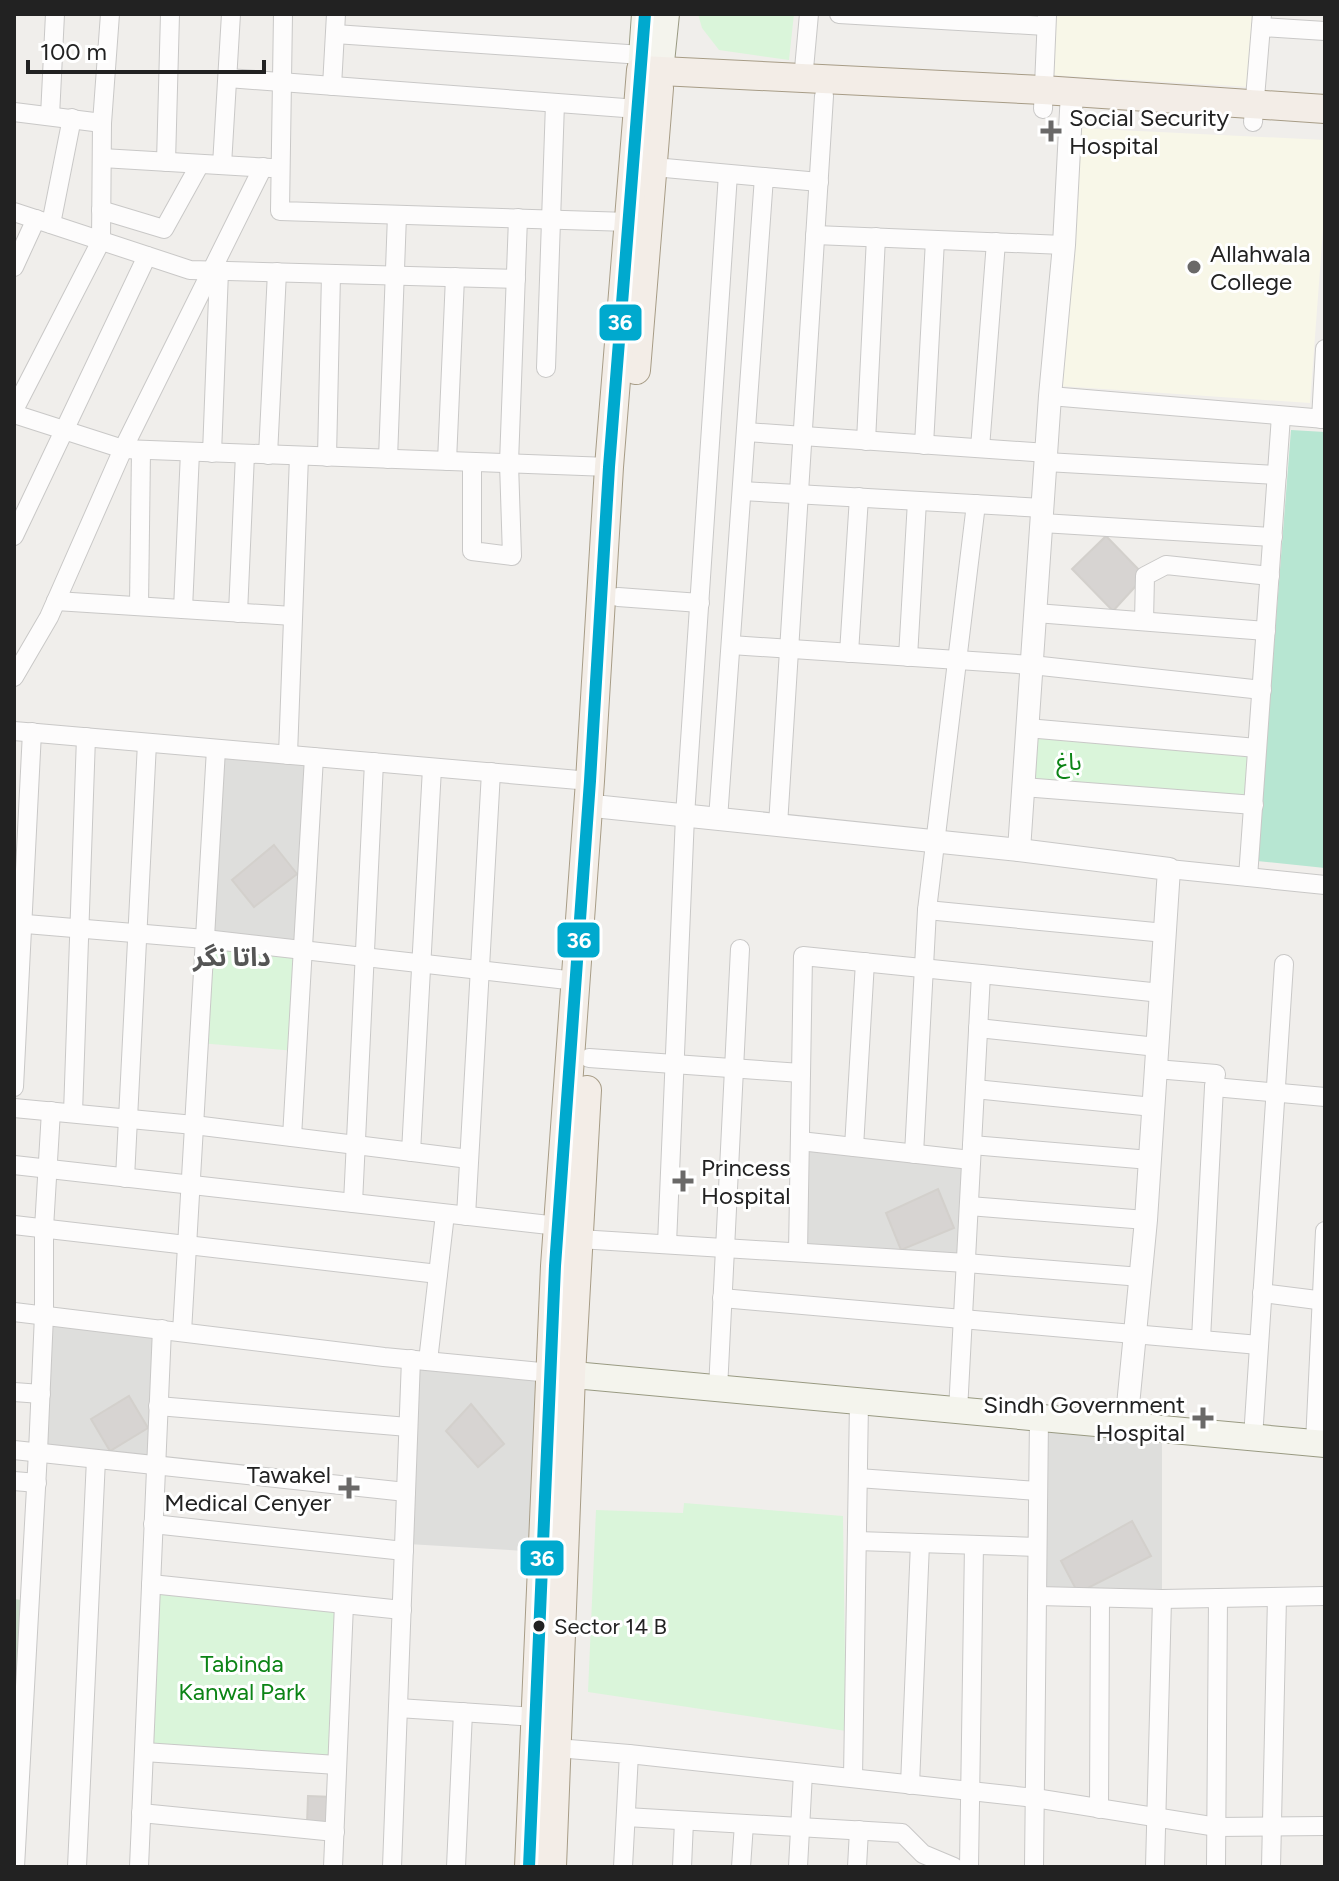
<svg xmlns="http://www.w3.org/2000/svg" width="1339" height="1881" font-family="Figtree,'Noto Sans Arabic',sans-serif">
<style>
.education{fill:#f8f7e8}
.religious{fill:#dededc}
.cemetery{fill:#cadbca}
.park{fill:#daf5da}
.pitch{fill:#b7e6d2}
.building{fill:#d7d4d2;stroke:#d3d0cc;stroke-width:2}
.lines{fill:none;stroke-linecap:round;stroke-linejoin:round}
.minor-casing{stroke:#c9c8c7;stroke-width:20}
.tertiary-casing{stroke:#c9c8c7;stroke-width:24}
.secondary-casing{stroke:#999a82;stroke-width:28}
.primary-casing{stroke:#a79c86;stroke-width:30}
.minor{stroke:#fdfcfc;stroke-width:18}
.tertiary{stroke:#fdfcfc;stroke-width:22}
.secondary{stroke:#f4f4ed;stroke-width:26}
.primary{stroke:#f3ede7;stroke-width:28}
.bus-1-casing{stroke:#fff;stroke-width:18}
.bus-1{stroke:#00a9ce;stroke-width:12}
.poi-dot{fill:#6a6968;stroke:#fff;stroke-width:3}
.bus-dot{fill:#222;stroke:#fff;stroke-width:3}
.labels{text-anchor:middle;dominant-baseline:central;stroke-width:6;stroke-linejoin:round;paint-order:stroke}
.bus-label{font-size:22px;fill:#222;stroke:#fff;text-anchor:start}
.poi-label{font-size:24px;fill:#222;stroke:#fff;text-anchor:start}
.park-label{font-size:24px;fill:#0c8416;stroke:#fff}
.neighbourhood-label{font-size:26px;font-weight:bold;fill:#555;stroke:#fff}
.line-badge{stroke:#fff;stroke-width:3}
.badge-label{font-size:22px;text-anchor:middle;font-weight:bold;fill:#fff}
</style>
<rect width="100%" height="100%" fill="#f0eeeb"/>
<g class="education">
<polygon points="1055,14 1253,14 1249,87 1051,75"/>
<polygon points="1077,128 1325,140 1325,203 1310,403 1060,386"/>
</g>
<g class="religious">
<polygon points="216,749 314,757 302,950 205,939"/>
<polygon points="800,1141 971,1160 966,1263 798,1252"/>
<polygon points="45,1317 162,1329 153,1465 38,1452"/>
<polygon points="411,1359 551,1373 543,1552 408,1544"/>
<polygon points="1039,1418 1162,1429 1162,1599 1037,1596"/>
</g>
<polygon class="cemetery" points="14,1599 21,1600 14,1731"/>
<g class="park">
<polygon points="698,14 794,14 789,60 719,50 702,28"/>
<polygon points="1027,728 1257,748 1254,805 1023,787"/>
<polygon points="205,939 302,950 296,1051 199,1043"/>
<polygon points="684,1503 843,1516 846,1731 588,1692 596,1510 683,1513"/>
<polygon points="151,1584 344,1604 337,1765 144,1752"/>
</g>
<polygon class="pitch" points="1291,430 1325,432 1325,868 1257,861"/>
<g class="building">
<polygon points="1106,536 1145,576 1113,611 1072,569"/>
<polygon points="274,845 297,874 254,907 232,880"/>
<polygon points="938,1189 954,1228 901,1250 886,1213"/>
<polygon points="129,1396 148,1428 110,1451 91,1419"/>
<polygon points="471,1404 504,1444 478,1467 446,1431"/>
<polygon points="1132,1521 1151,1556 1078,1593 1061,1561"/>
<polygon points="308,1796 333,1797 332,1826 307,1824"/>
</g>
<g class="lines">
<defs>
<g id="minor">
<polyline points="283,14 280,211 629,222"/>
<polyline points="839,14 1046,26"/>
<polyline points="1261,27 1325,31"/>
<polyline points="335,34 642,55"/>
<polyline points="228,78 638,109"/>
<polyline points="803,80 809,14"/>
<polyline points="332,86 336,14"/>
<polyline points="1043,109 1047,16"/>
<polyline points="14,112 102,123"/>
<polyline points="50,116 55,14"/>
<polyline points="1253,122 1262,14"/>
<polyline points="102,158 271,168"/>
<polyline points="166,162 170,14"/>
<polyline points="222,165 231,14"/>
<polyline points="654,167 764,177"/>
<polyline points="101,210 164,229 200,164"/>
<polyline points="14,212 190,270 516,279"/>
<polyline points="51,224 72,118"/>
<polyline points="815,235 1064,245"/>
<polyline points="14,267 36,219"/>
<polyline points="546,368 555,103"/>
<polyline points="1050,396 1325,419"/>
<polyline points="14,410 101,241 102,123 110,14"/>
<polyline points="14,414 123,449 609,467"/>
<polyline points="1321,419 1325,349"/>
<polyline points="746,432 1047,453"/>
<polyline points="866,441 876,237"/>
<polyline points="924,445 935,240"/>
<polyline points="980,448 996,242"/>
<polyline points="212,453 219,271"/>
<polyline points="268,455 277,272"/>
<polyline points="327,457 331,274"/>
<polyline points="388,459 397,215"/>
<polyline points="447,461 455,277"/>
<polyline points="472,462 472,551 512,556 509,463 518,218"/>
<polyline points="1046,462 1277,475"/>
<polyline points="742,491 1043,508"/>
<polyline points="1042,523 1273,537"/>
<polyline points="14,536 147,256"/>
<polyline points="618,597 700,603"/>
<polyline points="56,601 293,616"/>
<polyline points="139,606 141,450"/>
<polyline points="183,609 190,452"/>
<polyline points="238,613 245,454"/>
<polyline points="1036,613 1266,631"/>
<polyline points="1144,621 1145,576 1166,565 1270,576"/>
<polyline points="731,645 1032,665 1262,690"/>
<polyline points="849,653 859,497"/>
<polyline points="908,657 917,501"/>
<polyline points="14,677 49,617 123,449 263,167"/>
<polyline points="1027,728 1257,748"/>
<polyline points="14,731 590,781"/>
<polyline points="288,755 299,456"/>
<polyline points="1023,787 1254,805"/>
<polyline points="718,819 764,177 819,182"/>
<polyline points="778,825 824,96"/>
<polyline points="1169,869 1325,885"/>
<polyline points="1248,877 1281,416"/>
<polyline points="927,910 1165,933"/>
<polyline points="14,923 205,939 576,981"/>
<polyline points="978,1028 1157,1047"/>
<polyline points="589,1058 801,1073"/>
<polyline points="1156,1069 1216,1074 1214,1087 1325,1097"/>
<polyline points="14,1087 32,732"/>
<polyline points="975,1089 1153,1107"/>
<polyline points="14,1108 194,1125 469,1159"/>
<polyline points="73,1113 86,737"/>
<polyline points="292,1137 314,757"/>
<polyline points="800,1141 971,1160"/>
<polyline points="972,1145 1150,1160"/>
<polyline points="854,1147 865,962"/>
<polyline points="411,1152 432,768"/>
<polyline points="914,1154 927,910 976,504"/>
<polyline points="14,1165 558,1226"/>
<polyline points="125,1178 147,743"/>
<polyline points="353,1203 374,762"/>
<polyline points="969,1206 1146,1220"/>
<polyline points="466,1216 491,772"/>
<polyline points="14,1225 438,1274"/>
<polyline points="579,1239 966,1263 1141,1277"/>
<polyline points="667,1244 685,816 728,174"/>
<polyline points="798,1252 803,956 981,974"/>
<polyline points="1262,1293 1325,1301"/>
<polyline points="722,1298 1259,1345"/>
<polyline points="14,1312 384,1357 551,1373"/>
<polyline points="182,1332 216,749"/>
<polyline points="1201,1339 1214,1087"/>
<polyline points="428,1361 445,1214"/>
<polyline points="718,1389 740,949"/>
<polyline points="14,1392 41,1394"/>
<polyline points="158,1406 408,1427"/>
<polyline points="958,1411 981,974 1161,993"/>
<polyline points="1253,1438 1284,964"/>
<polyline points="1315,1443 1325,1231"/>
<polyline points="14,1450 406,1492"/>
<polyline points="858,1478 1038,1491"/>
<polyline points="14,1481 37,1483"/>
<polyline points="153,1524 404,1551"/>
<polyline points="857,1541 1037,1547"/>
<polyline points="151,1584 402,1610"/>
<polyline points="1037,1596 1162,1599 1325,1596"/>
<polyline points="398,1708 536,1717"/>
<polyline points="557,1748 629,1754 623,1867"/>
<polyline points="144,1752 337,1765"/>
<polyline points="629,1754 1035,1798 1217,1827 1325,1826"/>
<polyline points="853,1778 859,1402"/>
<polyline points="910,1785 920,1543"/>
<polyline points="1099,1809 1100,1598"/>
<polyline points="141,1813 335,1832"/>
<polyline points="626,1817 902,1833 923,1854 954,1867"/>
<polyline points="15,1867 38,1452 44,1315 44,1228 51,1111"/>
<polyline points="77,1867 96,1459"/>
<polyline points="139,1867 162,1329"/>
<polyline points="333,1867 344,1604"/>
<polyline points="392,1867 411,1359"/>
<polyline points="456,1867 463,1712"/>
<polyline points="682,1867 684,1821"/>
<polyline points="741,1867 744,1824"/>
<polyline points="798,1867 803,1773"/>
<polyline points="857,1867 859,1830"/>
<polyline points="969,1867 974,1545"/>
<polyline points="1034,1867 1039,1418"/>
<polyline points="1155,1867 1162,1599"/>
<polyline points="1216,1867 1218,1598"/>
<polyline points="1271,1867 1277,1597"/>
</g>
<g id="tertiary">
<polyline points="603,807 1019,850 1169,869 1146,1220 1126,1426"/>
<polyline points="1019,850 1050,396 1064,245 1072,92"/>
</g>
<g id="secondary">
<polyline points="641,70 645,14"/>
<polyline points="660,72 666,14"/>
<polyline points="552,1373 1325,1444"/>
</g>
<g id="primary">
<polyline points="636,370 659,88"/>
<polyline points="529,1867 555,1266 590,781 609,467 641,70 1043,90 1325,109"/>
<polyline points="552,1867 571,1375 587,1090"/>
</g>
</defs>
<use href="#minor" class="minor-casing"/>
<use href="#tertiary" class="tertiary-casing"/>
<use href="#secondary" class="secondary-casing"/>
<use href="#primary" class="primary-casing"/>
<use href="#minor" class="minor"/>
<use href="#tertiary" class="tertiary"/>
<use href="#secondary" class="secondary"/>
<use href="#primary" class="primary"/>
<defs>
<polyline id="bus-1" points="529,1867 555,1266 590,781 609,467 645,14"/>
</defs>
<use href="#bus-1" class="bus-1-casing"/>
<use href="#bus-1" class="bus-1"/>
</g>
<g class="poi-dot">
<path d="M1047 119h8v8h8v8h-8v8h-8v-8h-8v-8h8z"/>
<circle cx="1194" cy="267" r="8"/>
<path d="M679 1169h8v8h8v8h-8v8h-8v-8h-8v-8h8z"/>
<path d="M1199 1406h8v8h8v8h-8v8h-8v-8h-8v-8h8z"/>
<path d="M345 1476h8v8h8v8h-8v8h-8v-8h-8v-8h8z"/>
</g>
<circle class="bus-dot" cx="539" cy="1626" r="7"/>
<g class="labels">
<g class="bus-label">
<text x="554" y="1626">Sector 14 B</text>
</g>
<g class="poi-label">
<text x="1069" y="117">Social Security<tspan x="1069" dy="28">Hospital</tspan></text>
<text x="1210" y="253">Allahwala<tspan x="1210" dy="28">College</tspan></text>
<text x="701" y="1167">Princess<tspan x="701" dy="28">Hospital</tspan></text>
<text x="1185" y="1404" text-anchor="end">Sindh Government<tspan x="1185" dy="28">Hospital</tspan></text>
<text x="331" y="1474" text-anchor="end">Tawakel<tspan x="331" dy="28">Medical Cenyer</tspan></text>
</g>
<g class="park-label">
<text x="1069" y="761">باغ</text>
<text x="242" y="1663">Tabinda<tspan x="242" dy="28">Kanwal Park</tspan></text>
</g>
<g class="neighbourhood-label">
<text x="232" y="957">داتا نگر</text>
</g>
</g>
<g class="line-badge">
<rect x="598" y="303" width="45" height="39" rx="8" fill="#00a9ce"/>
<rect x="556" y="921" width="45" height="38" rx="8" fill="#00a9ce"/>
<rect x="519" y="1539" width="46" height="38" rx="8" fill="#00a9ce"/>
</g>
<g class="badge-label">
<text x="620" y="330">36</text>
<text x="579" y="948">36</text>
<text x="542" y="1566">36</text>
</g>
<rect width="1339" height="1881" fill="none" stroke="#222222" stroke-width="32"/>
<path d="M28 60v12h236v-12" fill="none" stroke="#222222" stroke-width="4"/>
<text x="40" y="60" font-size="24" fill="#222222" stroke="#ffffff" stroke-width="6" paint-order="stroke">100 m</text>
</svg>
